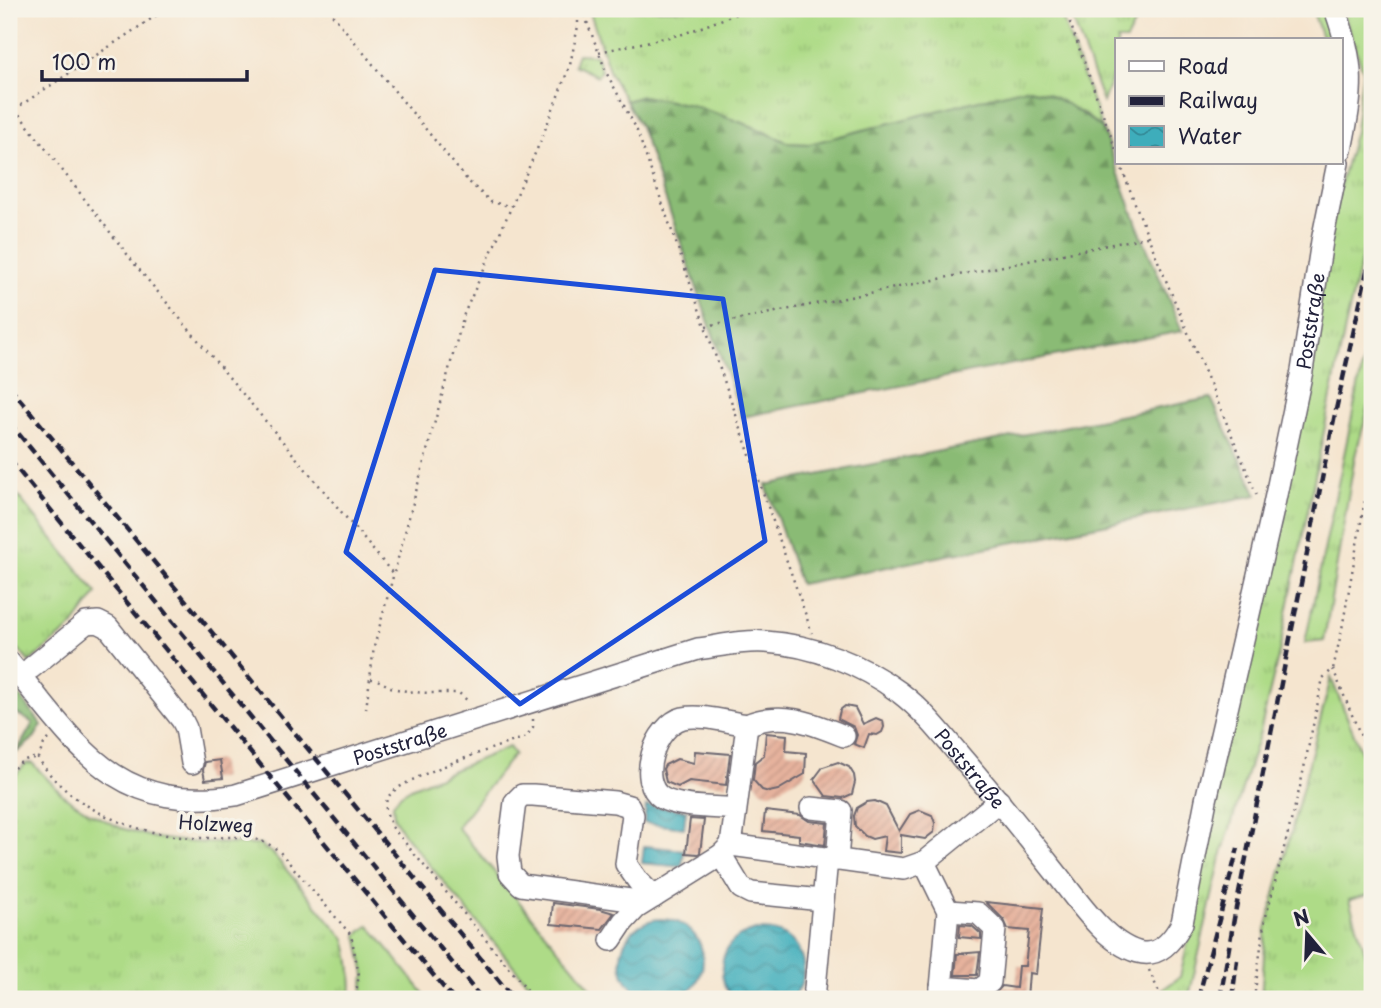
<svg xmlns="http://www.w3.org/2000/svg" width="1381" height="1008" font-family="'Playpen Sans',sans-serif">
<style>
.grass{fill:url(#grass-tufts);stroke:#687e61;stroke-width:2}
.forest{fill:url(#forest-firs);stroke:#566e58;stroke-width:2}
.garden{fill:#aedb87;stroke:#687e61;stroke-width:2}
.water{fill:url(#water-waves);stroke:#30687b;stroke-width:2}
.building{fill:url(#building-hatch)}
.lines{fill:none;stroke-linecap:round;stroke-linejoin:round}
.minor-casing{stroke:#6c666f;stroke-width:24}
.path{stroke:#6c666f;stroke-width:2.5;stroke-dasharray:2 5;stroke-linecap:butt}
.minor{stroke:#fff;stroke-width:21}
.rail{stroke:#22223b;stroke-width:4.5;stroke-dasharray:10 5;stroke-linecap:butt}
.marked{fill:none;stroke:#1d4ed8;stroke-width:5;stroke-linejoin:round}
.labels{text-anchor:middle;dominant-baseline:central;stroke-width:7;stroke-linejoin:round;paint-order:stroke}
.street-label{font-size:19px;fill:#22223b;stroke:#f7f3e8}
</style>
<defs>
<pattern id="grass-tufts" width="24" height="20" patternUnits="userSpaceOnUse" patternTransform="scale(1.75)"><rect width="24" height="20" fill="#aedb87"/><path d="M3 7l-1-3M5 7V3M7 7l1-3M15 17l-1-3M17 17v-4M19 17l1-3" fill="none" stroke="#95bc75"/></pattern>
<pattern id="forest-firs" width="22" height="20" patternUnits="userSpaceOnUse" patternTransform="scale(1.75)"><rect width="22" height="20" fill="#8abb74"/><path d="M5 1l3.5 6h-7zM16 11l3.5 6h-7z" fill="#709860"/></pattern>
<pattern id="water-waves" width="16" height="10" patternUnits="userSpaceOnUse" patternTransform="scale(1.75)"><rect width="16" height="10" fill="#3eadbb"/><path d="M0 5q4-4 8 0t8 0" fill="none" stroke="#348c99"/></pattern>
<pattern id="building-hatch" width="6" height="6" patternUnits="userSpaceOnUse" patternTransform="scale(1.75)"><rect width="6" height="6" fill="#e6b29d"/><path d="M-1 1l2-2M0 6l6-6M5 7l2-2" fill="none" stroke="#c59988"/></pattern>
</defs>
<rect width="100%" height="100%" fill="#f7f3e8"/>
<filter id="ink" filterUnits="userSpaceOnUse"><feTurbulence type="fractalNoise" baseFrequency=".0143" numOctaves="2"/><feDisplacementMap in="SourceGraphic" scale="14" xChannelSelector="R" yChannelSelector="G"/><feConvolveMatrix kernelMatrix="1 2 1 2 8 2 1 2 1" color-interpolation-filters="sRGB"/></filter>
<filter id="wash" filterUnits="userSpaceOnUse"><feTurbulence type="fractalNoise" baseFrequency=".00686" numOctaves="4" result="noise"/><feDisplacementMap in="SourceGraphic" scale="28" xChannelSelector="R" yChannelSelector="G"/><feGaussianBlur stdDeviation="1.57" result="paint"/><feColorMatrix in="noise" values="0 0 0 0 0 0 0 0 0 0 0 0 0 0 0 0 0 1.4 0 .05"/><feComposite in="paint" operator="in"/></filter>
<g filter="url(#wash)">
<rect width="100%" height="100%" fill="#f5e5cf"/>
<g class="grass">
<polygon points="589,9 1059,9 1102,128 1081,112 809,144 789,143 751,126 691,105 642,96 626,101 610,73"/>
<polygon points="1069,9 1142,9 1126,40 1117,40 1117,63 1103,102"/>
<polygon points="1312,9 1326,9 1337,40 1323,40"/>
<polygon points="1342,9 1372,9 1372,214 1345,328 1278,657 1260,732 1221,857 1190,992 1187,999 1169,999 1162,990 1180,977 1186,951 1206,836 1335,205 1355,131 1363,70"/>
<polygon points="578,54 596,55 601,71 597,76 574,65"/>
<polygon points="1372,320 1372,395 1355,456 1324,641 1305,643"/>
<polygon points="9,485 97,593 72,627 29,662 9,638 9,583 14,577 9,544"/>
<polygon points="1331,678 1372,778 1372,894 1349,900 1372,974 1372,999 1261,999 1266,929"/>
<path d="M32 763 64 796 90 813 121 828 155 838 189 842 260 845 273 854 345 939C351 960 353 978 351 999H9V783L25 764Z"/>
</g>
<g class="forest">
<polygon points="1025,88 1046,93 1067,104 1102,128 1138,227 1182,331 742,417 640,126 626,101 642,96 691,105 751,126 789,143 809,144"/>
<polygon points="1211,398 1257,495 800,584 766,485"/>
<polygon points="9,682 42,725 34,738 16,753 33,723 9,709"/>
</g>
<g class="garden">
<polygon points="509,747 514,754 457,827 600,999 541,999 402,832 394,817 393,804 401,794 413,787"/>
<polygon points="369,925 428,999 361,999 365,975 357,935"/>
</g>
<g class="water">
<polygon points="646,806 686,810 684,828 644,823"/>
<polygon points="644,846 684,850 682,867 642,863"/>
<circle cx="662" cy="960" r="41"/>
<path d="M756 930C767 930 775 930 784 935 807 948 810 982 791 999H734C716 982 718 949 740 936 745 933 751 932 756 930Z"/>
</g>
<g id="blocks">
<g class="building">
<polygon points="845,706 855,708 863,724 876,718 883,721 884,727 882,732 877,735 869,734 864,748 854,744 857,735 854,727 838,719 840,710"/>
<polygon points="766,733 787,735 786,751 806,753 805,774 778,790 769,792 762,790 753,780 755,762 764,755"/>
<polygon points="695,751 730,754 726,785 689,781 678,787 666,782 663,769 665,765 677,759 694,763"/>
<polygon points="220,760 223,778 205,780 203,770 205,762"/>
<polygon points="838,762 849,767 854,775 855,782 852,794 843,798 826,796 814,779 823,767"/>
<polygon points="875,801 886,806 899,831 910,814 920,810 932,815 935,823 934,832 925,839 901,835 901,853 883,851 885,836 872,839 865,836 855,826 854,816 857,808 867,802"/>
<polygon points="765,811 800,815 809,821 827,823 825,845 799,841 799,835 763,831"/>
<polygon points="690,819 704,820 700,853 698,854 686,853"/>
<polygon points="986,902 1043,908 1036,974 1029,973 1027,999 992,997 1002,986 1016,988 1018,966 1025,966 1029,931 1008,929 1004,920"/>
<polygon points="553,903 600,909 614,913 602,929 551,924"/>
<polygon points="960,925 972,926 981,934 981,939 959,937"/>
<polygon points="980,952 977,975 955,975 957,954"/>
</g>
</g>
</g>
<g filter="url(#ink)">
<use href="#blocks" fill-opacity="0" stroke="#6c666f" stroke-width="2"/>
<g class="lines">
<defs>
<g id="minor">
<path d="M1335 9C1356 67 1353 90 1341 150"/>
<path id="s1" d="M9 662C76 743 115 815 236 795L698 649C720 646 744 640 766 642 813 645 861 664 899 692 923 710 942 734 961 757 992 793 1022 830 1052 868 1074 895 1103 942 1138 952 1159 958 1173 940 1182 923L1206 800 1272 514 1302 371 1322 241 1338 163"/>
<polyline points="31,668 86,623 98,622 108,627 182,720 186,728 192,763"/>
<path d="M747 725C781 710 812 723 844 736"/>
<polyline points="811,808 841,811 837,860"/>
<path d="M731 845 736 809C717 807 678 808 662 798 636 781 655 725 683 718 702 714 727 722 747 725L736 809"/>
<polyline points="721,855 741,888 751,893 822,900"/>
<polyline points="924,862 948,911 940,999"/>
<polyline points="645,902 521,885 510,873 508,856 515,802 522,795 533,795 615,802 629,806 633,815 626,864 638,881 654,897"/>
<polyline points="611,940 623,922 636,908 721,855 731,845 904,869 924,862 999,801"/>
<polyline points="941,987 979,990 990,982 995,929 978,913 948,911"/>
<polyline points="814,999 827,859"/>
</g>
</defs>
<use href="#minor" class="minor-casing"/>
<g class="path">
<polyline points="328,9 468,181 491,202 510,206"/>
<polyline points="582,9 607,74 636,128 812,633"/>
<polyline points="1065,9 1117,153"/>
<polyline points="599,52 683,34 749,9"/>
<polyline points="15,109 137,267 394,575"/>
<polyline points="9,113 166,9"/>
<path d="M1120 163C1161 276 1212 385 1257 496"/>
<polyline points="706,326 1147,237"/>
<polyline points="1333,669 1372,763"/>
<path d="M371 679C380 679 387 687 397 689 417 694 438 693 459 693L469 702"/>
<polyline points="366,709 374,647 464,314 541,140 570,65 578,26 578,9"/>
<path d="M533 719V727L526 737C500 746 402 777 389 796 382 806 388 817 392 827L535 999"/>
<path d="M49 739 44 744 38 758C69 809 139 836 196 838 229 839 251 830 279 851L351 935 359 975 355 999"/>
<path d="M9 773C18 764 25 757 38 758"/>
<polyline points="1149,970 1162,999"/>
<polyline points="1254,999 1264,924 1300,787 1323,678 1333,669 1342,629 1372,460"/>
</g>
<use href="#minor" class="minor"/>
<g class="rail">
<polyline points="9,386 514,999"/>
<polyline points="9,422 482,999"/>
<polyline points="9,459 453,999"/>
<polyline points="1198,999 1238,848"/>
<polyline points="1220,999 1235,913 1335,414 1372,249"/>
<polyline points="1232,999 1237,960"/>
</g>
</g>
</g>
<path class="marked" d="M435 270 723 299 765 541 520 704 346 552Z"/>
<g class="labels">
<g class="street-label">
<text stroke="none"><textPath href="#s1" startOffset="2007">Poststraße</textPath></text>
<text stroke="none"><textPath href="#s1" startOffset="453">Poststraße</textPath></text>
<text stroke="none"><textPath href="#s1" startOffset="1083">Poststraße</textPath></text>
<text transform="translate(216 823) rotate(3)">Holzweg</text>
</g>
</g>
<rect width="1381" height="1008" fill="none" stroke="#f7f3e8" stroke-width="35"/>
<rect x="1115" y="38" width="228" height="126" fill="#f7f3e8" stroke="#a29fa3" stroke-width="2"/>
<rect x="1129" y="61" width="35" height="10" fill="#ffffff" stroke="#a29fa3" stroke-width="2"/>
<text x="1178" y="74" font-size="21" fill="#22223b">Road</text>
<rect x="1129" y="96" width="35" height="10" fill="#22223b" stroke="#a29fa3" stroke-width="2"/>
<text x="1178" y="108" font-size="21" fill="#22223b">Railway</text>
<rect x="1129" y="126" width="35" height="21" fill="url(#water-waves)" stroke="#a29fa3" stroke-width="2"/>
<text x="1178" y="144" font-size="21" fill="#22223b">Water</text>
<g transform="translate(1307 934) rotate(341)" stroke="#f7f3e8" stroke-width="5" paint-order="stroke">
<path d="M0-5L12 26L0 18L-12 26Z" fill="#22223b"/>
<text y="-10" font-size="19" font-weight="bold" text-anchor="middle" fill="#22223b">N</text>
</g>
<path d="M42 70v10h205v-10" fill="none" stroke="#22223b" stroke-width="3.5"/>
<text x="52" y="70" font-size="21" fill="#22223b" stroke="#f7f3e8" stroke-width="5" paint-order="stroke">100 m</text>
</svg>
